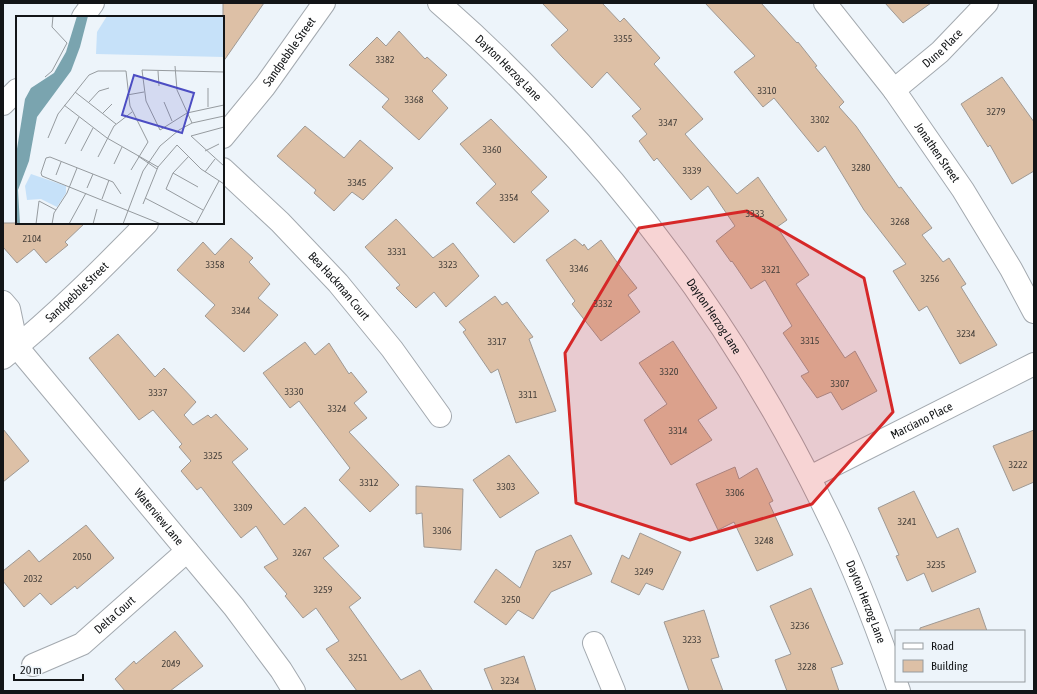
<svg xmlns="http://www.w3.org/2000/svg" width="1037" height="694" font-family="'Asap Condensed',sans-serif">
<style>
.building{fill:#ddc0a6;stroke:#9f9994}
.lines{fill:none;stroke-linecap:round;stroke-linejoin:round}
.minor-casing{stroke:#a3a9af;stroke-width:24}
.tertiary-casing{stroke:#a3a9af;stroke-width:24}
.minor{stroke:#fff;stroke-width:22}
.tertiary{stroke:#fff;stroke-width:22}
.marked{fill:#d62828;fill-opacity:0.2;stroke:#d62828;stroke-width:3;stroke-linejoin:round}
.labels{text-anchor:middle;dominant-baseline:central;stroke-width:3.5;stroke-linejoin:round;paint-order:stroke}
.number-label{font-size:10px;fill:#46403b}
.street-label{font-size:12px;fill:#131517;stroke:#edf4fa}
.inset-road{fill:none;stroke:#969b9f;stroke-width:1}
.view{fill:#4c4dc3;fill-opacity:0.15;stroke:#4c4dc3;stroke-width:2}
.inset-edge{fill:none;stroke:#131517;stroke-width:2}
</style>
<rect width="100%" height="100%" fill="#edf4fa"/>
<g class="building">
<polygon points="223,3 264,3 223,62"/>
<polygon points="542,3 602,3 620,22 624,18 660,58 654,64 703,119 685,134 737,194 758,177 787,220 777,227 809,275 796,284 845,358 855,351 877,391 842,410 831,392 817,398 801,376 809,372 783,333 792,326 765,280 751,289 732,261 731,262 716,241 735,226 708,186 691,200 657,158 654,161 639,141 647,134 632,116 641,109 607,72 592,88 563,58 551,45 568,30"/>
<polygon points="705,3 761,3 797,43 798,42 817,66 815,67 844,102 839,107 856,126 899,188 901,187 932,228 922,235 943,262 949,258 966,284 961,287 997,345 960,364 927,306 919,311 893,271 906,264 864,210 825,146 818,152 774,98 763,107 734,72 755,56"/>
<polygon points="885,3 931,3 903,23"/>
<polygon points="399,31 425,59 427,57 447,75 432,91 448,108 419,140 382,107 389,99 349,65 377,37 386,46"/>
<polygon points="1002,77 1034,122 1034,171 1012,184 990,145 988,147 961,104"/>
<polygon points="491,119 547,177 531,192 549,211 514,243 476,203 496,184 460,144"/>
<polygon points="305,126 344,158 360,140 393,168 363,200 352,192 334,211 314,193 316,190 277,156"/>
<polygon points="396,219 433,258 453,243 479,276 446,307 434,292 416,308 396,288 400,285 365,247"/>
<polygon points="3,223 85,223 65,242 68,245 46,263 34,249 17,263 3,247"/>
<polygon points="231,238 253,258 249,262 270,284 258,298 278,315 244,352 205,316 215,305 177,270 203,242 215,255"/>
<polygon points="575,239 583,246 584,244 588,250 601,240 622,269 637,288 628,295 640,312 601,341 572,304 575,301 546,260"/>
<polygon points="495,296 502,305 507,302 533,337 529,339 556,411 516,423 498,369 491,373 463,332 466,330 459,322"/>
<polygon points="118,334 155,377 164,368 196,402 184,415 193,425 208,415 211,418 216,414 248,449 232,462 284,525 305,507 339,546 323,558 361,598 349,607 401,680 420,670 433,691 357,691 326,649 339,641 316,608 303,618 285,596 287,594 264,567 278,559 256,526 241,538 201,487 197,490 181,471 191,461 179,447 182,444 153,410 139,420 89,358"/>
<polygon points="673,341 717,408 698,420 712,440 671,465 644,420 667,404 639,363"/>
<polygon points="305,342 315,355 329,343 349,374 351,372 367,392 354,403 367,418 349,432 399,485 370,512 339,480 350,468 299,401 290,408 263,373"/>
<polygon points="3,429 29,461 3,482"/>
<polygon points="1034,430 1034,482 1013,491 993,446"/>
<polygon points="509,455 539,493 500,518 473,480"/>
<polygon points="735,467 739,479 757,468 773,501 769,503 793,555 757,571 734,522 718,530 696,484"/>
<polygon points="416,486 463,489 461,550 424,547 422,513 416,514"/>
<polygon points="914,491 937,538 958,528 976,572 932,592 924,573 907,581 896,556 899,555 878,508"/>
<polygon points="86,525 114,558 77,589 75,586 51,605 40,593 24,607 3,581 3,571 29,550 39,562"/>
<polygon points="640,533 681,552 663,590 646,583 639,595 611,582 622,555 629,559"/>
<polygon points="571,535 592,574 551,592 533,619 518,610 506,625 474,602 496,569 520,588 536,551"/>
<polygon points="811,588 843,664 831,668 839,691 787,691 775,660 791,654 770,606"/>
<polygon points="979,608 987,631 920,631 920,628"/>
<polygon points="704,610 719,657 711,659 723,691 689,691 664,622"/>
<polygon points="175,631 203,666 170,691 125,691 115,679 134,661 136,664"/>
<polygon points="524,656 536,691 493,691 484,669"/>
</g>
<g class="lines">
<defs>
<g id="minor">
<path id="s1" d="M439 3C476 35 511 69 545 105 666 232 765 379 839 538 862 588 881 639 899 691"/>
<path id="s2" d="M825 3 894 90 963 190 1011 269 1034 312"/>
<path id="s3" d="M894 90 940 52 987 3"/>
<path id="s4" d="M223 137 265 86 324 3"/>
<path id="s5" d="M223 169 280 222 338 283 392 349 440 416"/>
<polyline points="3,302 9,309 17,347"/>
<path id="s6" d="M3 340 17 347 234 607 281 670 294 691"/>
<path id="s7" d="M3 358C54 317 101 270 147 223"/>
<path id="s8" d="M810 477 1034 364"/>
<polyline points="594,643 614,691"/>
<path id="s9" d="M33 665 82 644 187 551"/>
</g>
<g id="tertiary">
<polyline points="83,17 93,3"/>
<polyline points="3,104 17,90"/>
</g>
</defs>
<use href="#minor" class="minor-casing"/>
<use href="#tertiary" class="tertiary-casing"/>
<use href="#minor" class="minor"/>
<use href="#tertiary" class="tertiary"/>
</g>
<path class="marked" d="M747 211 864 278 893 412 812 504 690 540 576 503 565 353 639 228Z"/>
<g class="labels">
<g class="number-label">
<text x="623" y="38">3355</text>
<text x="385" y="59">3382</text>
<text x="767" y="90">3310</text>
<text x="414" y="99">3368</text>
<text x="996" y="111">3279</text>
<text x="820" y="119">3302</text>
<text x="668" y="122">3347</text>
<text x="492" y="149">3360</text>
<text x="861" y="167">3280</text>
<text x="692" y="170">3339</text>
<text x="357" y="182">3345</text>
<text x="509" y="197">3354</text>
<text x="755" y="213">3333</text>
<text x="900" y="221">3268</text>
<text x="32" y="238">2104</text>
<text x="397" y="251">3331</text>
<text x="215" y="264">3358</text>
<text x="448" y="264">3323</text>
<text x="579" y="268">3346</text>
<text x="771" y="269">3321</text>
<text x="930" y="278">3256</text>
<text x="603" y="303">3332</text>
<text x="241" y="310">3344</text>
<text x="966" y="333">3234</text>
<text x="810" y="340">3315</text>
<text x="497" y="341">3317</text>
<text x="669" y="371">3320</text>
<text x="840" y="383">3307</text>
<text x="294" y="391">3330</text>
<text x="158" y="392">3337</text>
<text x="528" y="394">3311</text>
<text x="337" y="408">3324</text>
<text x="678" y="430">3314</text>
<text x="213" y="455">3325</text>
<text x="1018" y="464">3222</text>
<text x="369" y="482">3312</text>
<text x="506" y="486">3303</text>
<text x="735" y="492">3306</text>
<text x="243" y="507">3309</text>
<text x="907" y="521">3241</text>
<text x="442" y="530">3306</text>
<text x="764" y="540">3248</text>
<text x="302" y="552">3267</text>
<text x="82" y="556">2050</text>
<text x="562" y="564">3257</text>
<text x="936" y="564">3235</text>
<text x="644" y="571">3249</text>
<text x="33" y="578">2032</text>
<text x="323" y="589">3259</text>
<text x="511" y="599">3250</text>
<text x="800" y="625">3236</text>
<text x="692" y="639">3233</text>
<text x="358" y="657">3251</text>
<text x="171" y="663">2049</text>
<text x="807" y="666">3228</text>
<text x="510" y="680">3234</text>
</g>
<g class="street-label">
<text stroke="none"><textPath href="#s3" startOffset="64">Dune Place</textPath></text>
<text stroke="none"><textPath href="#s4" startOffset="108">Sandpebble Street</textPath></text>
<text stroke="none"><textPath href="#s1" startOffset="95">Dayton Herzog Lane</textPath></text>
<text stroke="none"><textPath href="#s2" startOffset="187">Jonathen Street</textPath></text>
<text stroke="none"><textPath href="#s5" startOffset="165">Bea Hackman Court</textPath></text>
<text stroke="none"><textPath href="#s7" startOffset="99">Sandpebble Street</textPath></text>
<text stroke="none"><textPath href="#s1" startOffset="418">Dayton Herzog Lane</textPath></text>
<text stroke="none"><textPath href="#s8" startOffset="125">Marciano Place</textPath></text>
<text stroke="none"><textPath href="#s6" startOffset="237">Waterview Lane</textPath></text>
<text stroke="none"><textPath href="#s1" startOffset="742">Dayton Herzog Lane</textPath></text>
<text stroke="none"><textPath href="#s9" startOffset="97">Delta Court</textPath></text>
</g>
</g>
<g transform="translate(16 16)">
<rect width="208" height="208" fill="#edf4fa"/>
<path d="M91 0H208V41L80 38 81 16ZM15 158 50 170V177L41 191 25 183 11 184 9 170Z" fill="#c6e1f9"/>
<path d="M61 0H72L64 31 55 55 21 101 13 145 2 174 4 208H0V139L9 83 15 72 38 57 50 36Z" fill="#7aa4af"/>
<path class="inset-road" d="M159 50 161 74 176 107M126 54 208 56V89L171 97 144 114 130 85ZM142 55 143 70M29 61 36 55 51 27 36 11 37 0M192 72V91M59 76 100 108M111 79 128 76M73 86 83 75 93 72M148 86 156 105M48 89 91 122 142 151M87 97 96 88M208 111 175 120 208 150M32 122 42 98 73 59 82 55H110L114 90 132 126 115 154M49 128 63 101M65 135 77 112M189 135 203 128M122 140 141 153M173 140 157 157 150 173 187 194M82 141 98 110 116 96M98 148 106 131M189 156 199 143M157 157 182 171M40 159 45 146M71 172 77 158M105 178 97 166 34 141 30 142 25 157 26 160 145 208M129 182 179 208M86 183 93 164M127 188 142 151 161 129 185 153 208 168M20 208 23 185 40 194M36 208 38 197 51 177 61 152M53 208 70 177M77 208 81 193M78 208H93M107 208 127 155 144 130 163 114 176 107 208 100M180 208 203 165"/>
<path class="view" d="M118 59 178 77 166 117 106 99Z"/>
<rect width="208" height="208" class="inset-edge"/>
</g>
<rect width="1037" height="694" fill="none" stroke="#131517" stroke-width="8"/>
<rect x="895" y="630" width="130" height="52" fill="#edf4fa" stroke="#969b9f"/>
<rect x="903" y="643" width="20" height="6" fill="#ffffff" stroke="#969b9f"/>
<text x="931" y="650" font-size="12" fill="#131517">Road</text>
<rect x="903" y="660" width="20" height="12" fill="#ddc0a6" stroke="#969b9f"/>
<text x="931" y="670" font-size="12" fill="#131517">Building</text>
<path d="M14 674v6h69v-6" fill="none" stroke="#131517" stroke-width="2"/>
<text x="20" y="674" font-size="12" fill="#131517" stroke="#edf4fa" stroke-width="3" paint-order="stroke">20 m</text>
</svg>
